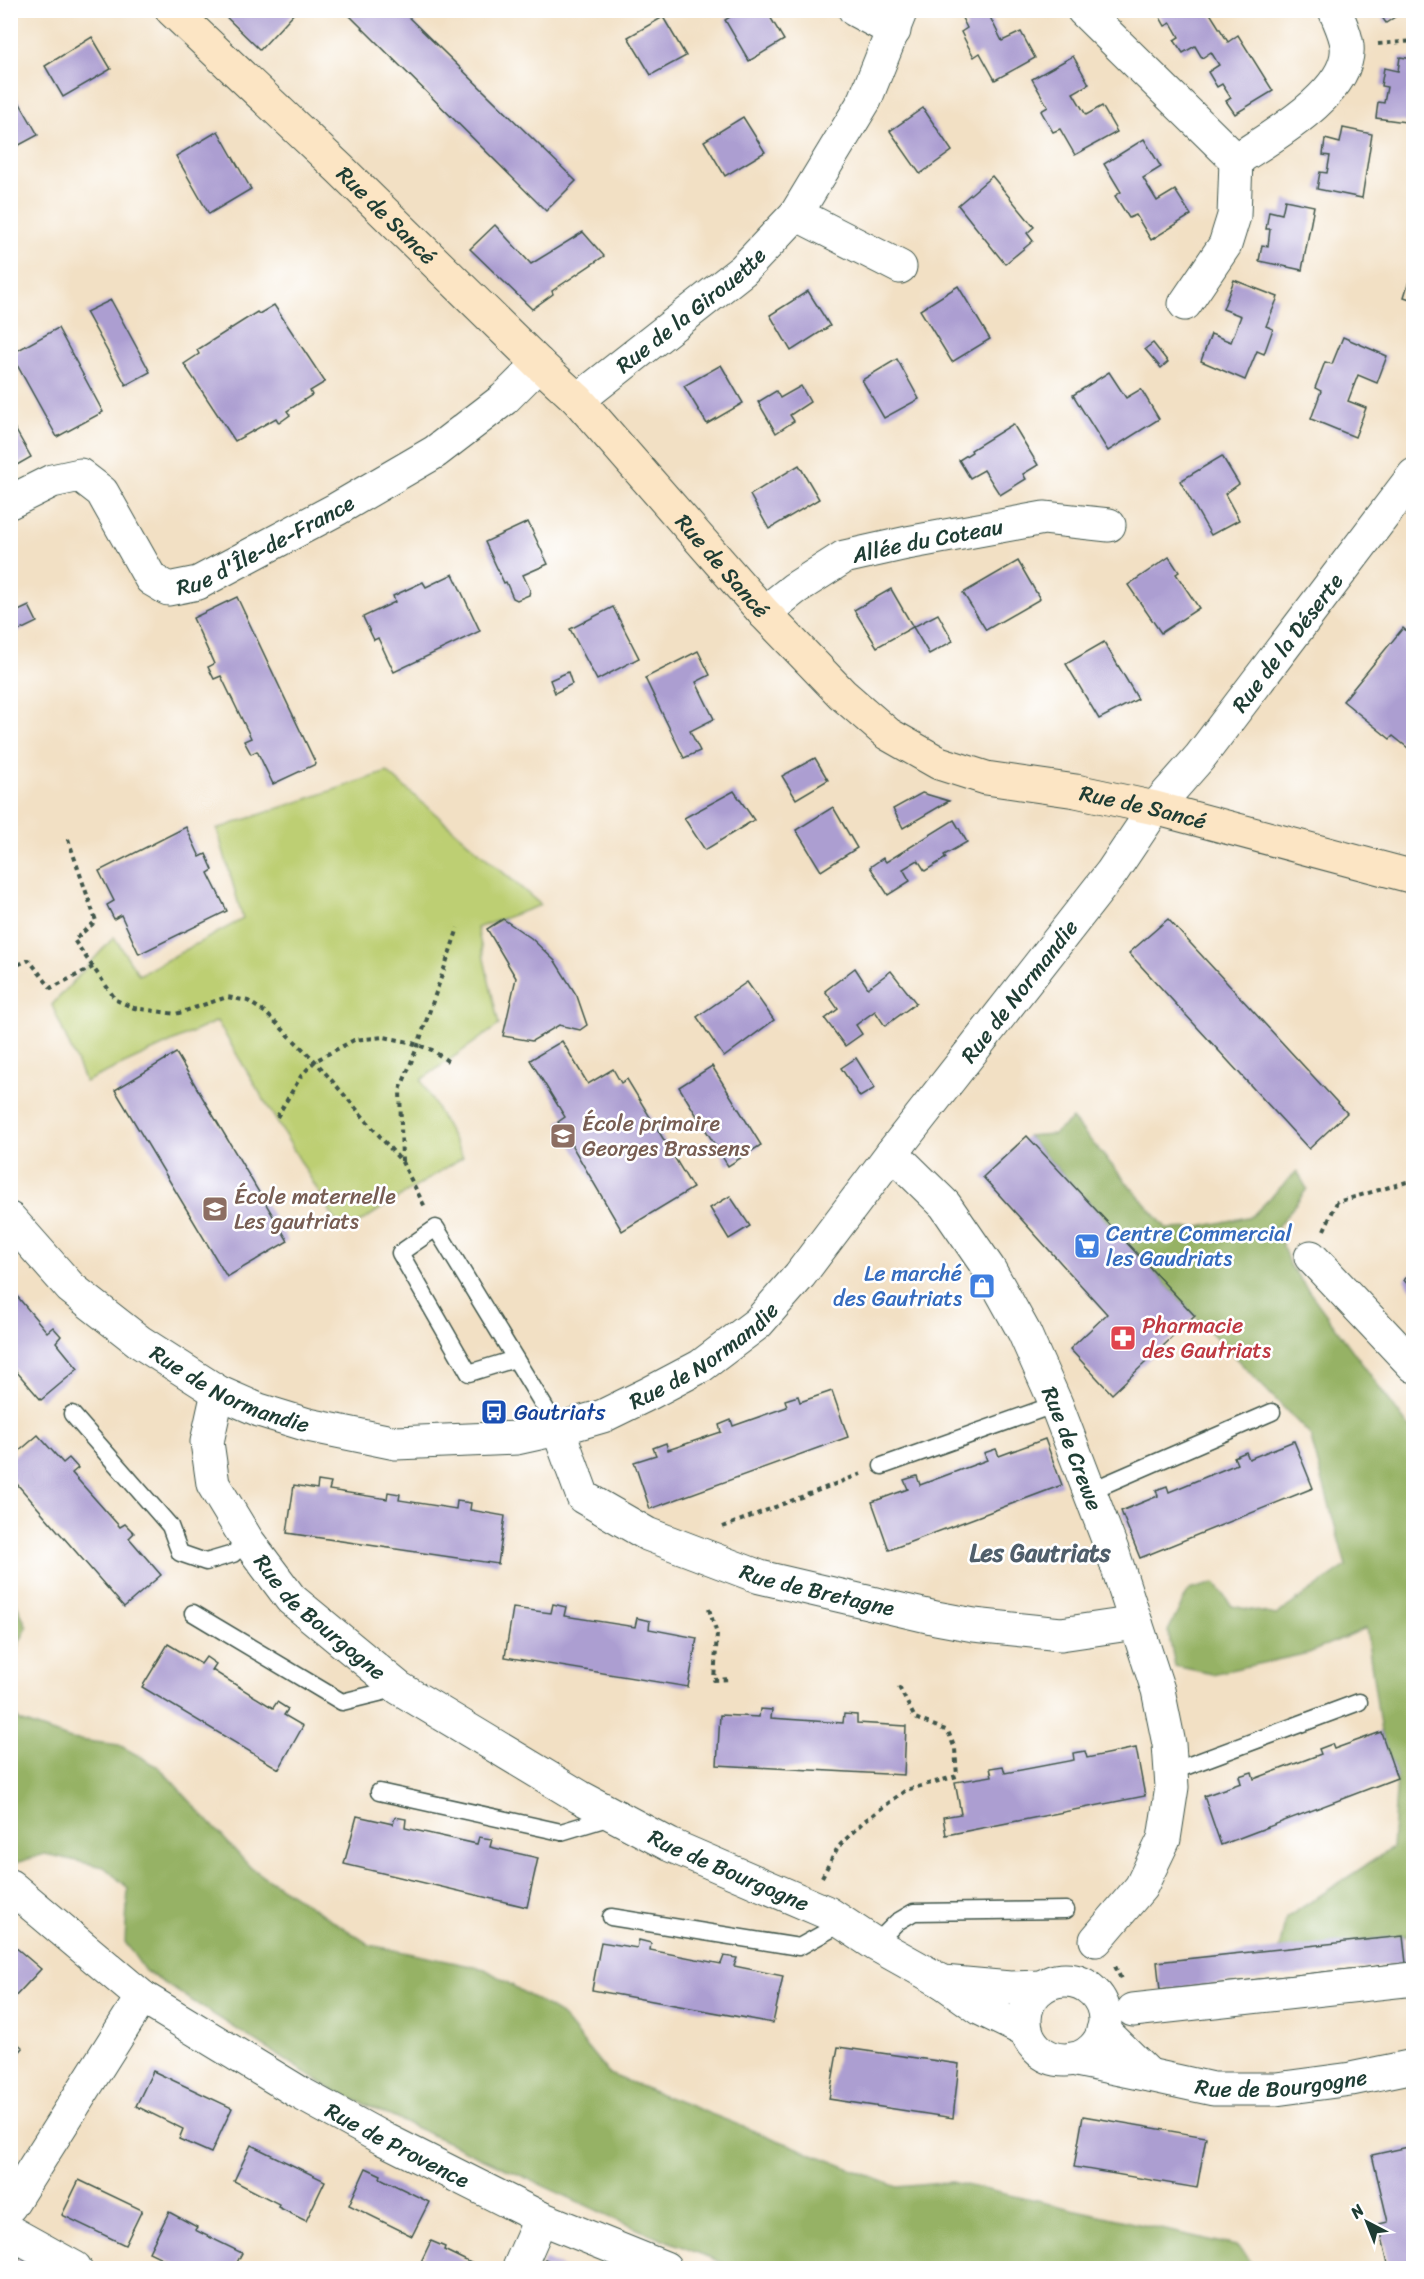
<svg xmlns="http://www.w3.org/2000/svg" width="1424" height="2279" font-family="Sriracha,sans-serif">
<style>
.green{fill:#bdcf73;stroke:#6e8654;stroke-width:1.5}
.forest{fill:#96b265;stroke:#5a784c;stroke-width:1.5}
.building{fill:#ac9ed1}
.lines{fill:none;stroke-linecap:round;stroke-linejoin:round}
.lane-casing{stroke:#3f554a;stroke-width:19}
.street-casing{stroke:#3f554a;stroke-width:35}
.secondary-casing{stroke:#3f554a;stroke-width:35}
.path{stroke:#3f554a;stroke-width:4;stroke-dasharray:4.5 4.5;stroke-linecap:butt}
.lane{stroke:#fff;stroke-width:16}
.street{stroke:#fff;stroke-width:33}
.secondary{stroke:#fce5c4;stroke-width:33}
.labels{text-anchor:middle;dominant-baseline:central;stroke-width:5;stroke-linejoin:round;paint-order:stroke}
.street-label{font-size:22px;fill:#1f3d34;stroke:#fff}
.education-label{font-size:22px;fill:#785e54;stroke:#fff;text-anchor:start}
.shop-label{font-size:22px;fill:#366cbe;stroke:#fff;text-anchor:start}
.health-label{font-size:22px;fill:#be3a42;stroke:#fff;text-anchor:start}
.transit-label{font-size:22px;fill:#164399;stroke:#fff;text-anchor:start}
.neighbourhood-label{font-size:24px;font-weight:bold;fill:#505f6b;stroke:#fff}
</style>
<rect width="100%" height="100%" fill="#fff"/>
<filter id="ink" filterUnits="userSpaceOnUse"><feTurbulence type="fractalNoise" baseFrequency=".0167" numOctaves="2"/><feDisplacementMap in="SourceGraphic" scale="12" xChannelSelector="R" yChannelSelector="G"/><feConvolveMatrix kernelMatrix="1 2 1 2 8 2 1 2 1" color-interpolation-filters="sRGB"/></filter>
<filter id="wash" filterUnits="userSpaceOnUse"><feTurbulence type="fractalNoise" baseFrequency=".008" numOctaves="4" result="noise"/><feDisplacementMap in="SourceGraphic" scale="24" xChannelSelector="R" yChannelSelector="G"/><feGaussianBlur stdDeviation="1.35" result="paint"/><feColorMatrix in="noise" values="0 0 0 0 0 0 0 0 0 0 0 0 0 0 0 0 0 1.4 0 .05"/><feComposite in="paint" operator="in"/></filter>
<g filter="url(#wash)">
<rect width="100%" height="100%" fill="#f2e0c4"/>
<polygon class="green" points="387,772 541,905 477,928 499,1025 421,1080 463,1157 343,1233 217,1021 85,1082 52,1005 114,937 139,975 243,919 217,829"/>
<g class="forest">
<polygon points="1072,1119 1167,1229 1195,1228 1252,1216 1297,1171 1307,1189 1277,1228 1289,1264 1413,1433 1413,1937 1403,1936 1279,1950 1286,1918 1392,1848 1397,1778 1381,1732 1366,1628 1309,1653 1212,1674 1175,1666 1168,1631 1189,1590 1215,1583 1232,1606 1276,1615 1346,1566 1310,1435 1195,1316 1027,1136 1054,1134"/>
<polygon points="11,1597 14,1598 27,1627 11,1660"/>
<polygon points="10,1709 20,1721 71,1739 119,1745 159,1767 251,1868 370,1945 485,1969 561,2015 609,2074 897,2187 952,2182 1236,2246 1257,2268 736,2268 640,2230 331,2089 145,1971 125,1942 128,1888 104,1867 45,1854 12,1864 10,1862"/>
</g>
<g id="blocks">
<g class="building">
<polygon points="219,10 297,10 260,50"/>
<polygon points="344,10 401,10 576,181 546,211"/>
<polygon points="741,10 766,10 784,40 749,61 725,20"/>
<polygon points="958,10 1001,10 990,17 1002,41 1021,32 1035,58 995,80 980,53 974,57 967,44 961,32 967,28"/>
<polygon points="1156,10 1208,10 1228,42 1238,35 1273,91 1235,114 1226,101 1231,98 1222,84 1217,87 1208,72 1219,65 1211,52 1202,58 1195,46 1183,53 1174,40 1179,37 1171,23 1165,26"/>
<polygon points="1377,10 1405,10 1386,23"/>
<polygon points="663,17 686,56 651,75 628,37"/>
<polygon points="92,37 111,69 63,97 45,66"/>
<polygon points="1073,56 1089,84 1073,93 1086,115 1102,106 1117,132 1075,155 1060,129 1053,132 1041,111 1048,107 1032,79"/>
<polygon points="1400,57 1413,59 1413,123 1376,118 1378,102 1384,103 1387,87 1381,86 1384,68 1398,71"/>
<polygon points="10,86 38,135 10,150"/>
<polygon points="923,108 952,151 920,174 890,131"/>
<polygon points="743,117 765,152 725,176 704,141"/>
<polygon points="1343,128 1372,134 1362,198 1317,189 1320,172 1327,173 1330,156 1323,155 1325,139 1340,143"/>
<polygon points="218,131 251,189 209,214 176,156"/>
<polygon points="1144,139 1161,167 1143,178 1157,201 1175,190 1191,215 1151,240 1136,215 1129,218 1115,196 1121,192 1104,164"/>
<polygon points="992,176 1034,227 1027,233 1033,241 1005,264 958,205"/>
<polygon points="1285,200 1314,206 1302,270 1259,261 1262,245 1268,246 1270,229 1266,229 1269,211 1282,214"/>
<polygon points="495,225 531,264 583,232 604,256 552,291 553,294 532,309 470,249"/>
<polygon points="1413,268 1413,300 1404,297"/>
<polygon points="1234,280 1278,297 1266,326 1273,329 1264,354 1257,351 1245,380 1201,361 1211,334 1231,342 1241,316 1223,309"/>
<polygon points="958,286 990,339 952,362 920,310"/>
<polygon points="808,291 830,326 791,351 770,315"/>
<polygon points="111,300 150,372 126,385 86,312"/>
<polygon points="274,305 325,382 310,391 312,395 287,411 290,415 279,423 276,418 235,441 184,364 199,354 197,350 257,312 259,314"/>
<polygon points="58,328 103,412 57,437 11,354"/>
<polygon points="1343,337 1387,356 1377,383 1358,375 1348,401 1366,408 1355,437 1311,419 1321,391 1315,388 1325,362 1332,364"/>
<polygon points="1153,343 1168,362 1161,368 1145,349"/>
<polygon points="897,359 919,399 884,418 862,380"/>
<polygon points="721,365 743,403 707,424 684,386"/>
<polygon points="1109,372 1126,398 1141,389 1159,419 1108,451 1073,395"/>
<polygon points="801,386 810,402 790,415 794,421 776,433 758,402 776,391 780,398"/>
<polygon points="10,420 31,457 10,469"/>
<polygon points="1013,424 1038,465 1023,474 1026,479 1000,495 984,470 970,478 959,460 972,452 971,450"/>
<polygon points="1222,456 1239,484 1225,494 1239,520 1211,535 1180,481"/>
<polygon points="799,465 819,499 769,529 750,495"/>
<polygon points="528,522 548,564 523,575 530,590 529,595 517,600 513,598 506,582 504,583 485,542"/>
<polygon points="1169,557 1179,572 1176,574 1199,608 1161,633 1128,585"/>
<polygon points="1018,561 1040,599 986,630 963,593"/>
<polygon points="453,574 480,631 394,672 378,638 374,640 363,617 395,602 393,596 423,582 426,587"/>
<polygon points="891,589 913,627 877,647 854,610"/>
<polygon points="237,597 316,764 273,784 257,751 251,754 244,741 251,738 221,676 214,679 208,667 214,664 193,618"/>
<polygon points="10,606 14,613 29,606 37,622 10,635"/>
<polygon points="613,607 639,658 597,680 570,629"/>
<polygon points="938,614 953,641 929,654 913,627"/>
<polygon points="1403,628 1413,637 1413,752 1393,736 1390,739 1343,701"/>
<polygon points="1104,642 1138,699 1099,719 1066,664"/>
<polygon points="698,651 710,675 696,682 714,719 690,731 700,751 684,758 645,678"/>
<polygon points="568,672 572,684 555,693 550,680"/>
<polygon points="815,758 828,780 796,799 782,776"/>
<polygon points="734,791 754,820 705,850 684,818"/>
<polygon points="922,793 949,801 903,828 893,809"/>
<polygon points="833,807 857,848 821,871 796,830"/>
<polygon points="954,820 967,842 944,855 946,858 925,871 918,860 903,869 910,881 888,895 870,867 883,858 886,862"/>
<polygon points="186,827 200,857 206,854 213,870 208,873 227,911 139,954 121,915 114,919 107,905 114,901 99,871"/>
<polygon points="503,919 531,938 555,961 577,996 587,1025 580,1030 559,1025 532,1041 503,1036 516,978 487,929"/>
<polygon points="1168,919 1347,1113 1309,1149 1129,953"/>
<polygon points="855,968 868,988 891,971 916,1003 885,1026 875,1011 856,1025 862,1034 845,1046 825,1019 838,1009 825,991"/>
<polygon points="747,982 774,1020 724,1057 697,1017"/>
<polygon points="562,1041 588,1084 613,1069 621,1083 627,1079 693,1188 622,1231 558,1122 565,1117 530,1060"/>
<polygon points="176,1053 288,1241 227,1277 115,1090"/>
<polygon points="856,1058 875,1088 860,1097 841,1068"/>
<polygon points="712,1066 761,1145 728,1166 679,1087"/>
<polygon points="1027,1136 1195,1316 1112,1394 1070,1349 1107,1314 983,1177"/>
<polygon points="730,1196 750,1226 729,1239 710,1208"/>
<polygon points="1413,1271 1413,1291 1404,1280"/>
<polygon points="10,1278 15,1284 11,1289 47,1332 53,1327 61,1336 56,1342 78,1369 41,1400 10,1364"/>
<polygon points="832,1391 848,1437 650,1509 634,1462 656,1455 653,1448 666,1443 668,1450 721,1432 719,1425 731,1420 733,1426 787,1407 785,1400 798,1396 800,1402"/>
<polygon points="38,1435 63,1463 69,1458 78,1468 72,1473 120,1527 125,1524 134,1533 129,1538 161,1575 124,1607 10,1476 10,1459"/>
<polygon points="1045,1439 1062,1485 889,1550 872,1502 908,1489 904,1480 917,1476 920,1485 987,1460 984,1453 996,1449 999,1456"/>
<polygon points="1294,1441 1313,1488 1140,1558 1121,1511 1158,1496 1156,1490 1167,1486 1169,1492 1237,1464 1234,1457 1246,1452 1249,1459"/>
<polygon points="318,1481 331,1483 329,1490 387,1499 388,1492 400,1494 399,1500 456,1509 457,1501 471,1503 470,1510 505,1516 498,1564 287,1533 294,1485 317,1489"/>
<polygon points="553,1604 566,1607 564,1616 635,1627 637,1618 650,1621 649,1629 697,1638 688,1687 505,1657 513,1608 551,1613"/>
<polygon points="168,1644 201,1664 206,1657 216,1664 212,1670 273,1708 277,1702 288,1709 284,1715 303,1726 279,1769 142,1687"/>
<polygon points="760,1709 772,1710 771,1718 843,1723 844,1714 857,1715 857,1723 906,1726 904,1775 717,1765 720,1715 759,1717"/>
<polygon points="1381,1732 1397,1778 1221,1845 1204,1796 1241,1783 1239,1776 1252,1772 1254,1779 1321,1754 1319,1749 1332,1744 1334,1749"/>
<polygon points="1136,1748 1145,1796 946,1835 943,1817 961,1814 955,1782 992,1776 990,1768 1003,1766 1005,1773 1074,1760 1073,1753 1085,1751 1087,1758"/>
<polygon points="357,1816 393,1824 395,1817 406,1819 405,1828 477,1844 479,1837 492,1839 490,1847 538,1858 527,1907 344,1864"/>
<polygon points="1403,1936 1406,1963 1160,1990 1157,1962"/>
<polygon points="639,1940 651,1943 650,1950 721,1964 724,1956 737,1958 734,1966 783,1976 773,2023 592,1990 601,1942 637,1948"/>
<polygon points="14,1946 41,1969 10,2002 10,1950"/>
<polygon points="10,2037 23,2048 10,2062"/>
<polygon points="838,2047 959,2064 953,2118 829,2099"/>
<polygon points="153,2071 232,2108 211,2153 179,2139 183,2129 136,2106"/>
<polygon points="1083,2116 1206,2137 1197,2188 1074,2167"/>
<polygon points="251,2145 325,2181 306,2221 278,2207 279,2204 234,2181"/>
<polygon points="1413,2146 1413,2268 1389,2268 1379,2224 1388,2222 1372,2155"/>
<polygon points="366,2168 381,2175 380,2178 429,2202 412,2236 349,2205"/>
<polygon points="79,2180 142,2210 125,2245 62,2215"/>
<polygon points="169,2212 197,2227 195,2230 242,2253 234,2268 182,2268 149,2252"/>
<polygon points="431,2241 445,2247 444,2250 481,2268 418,2268"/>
<polygon points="23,2252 53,2268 14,2268"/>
<polygon points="545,2259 564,2268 541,2268"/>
</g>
</g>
</g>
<g filter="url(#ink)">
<use href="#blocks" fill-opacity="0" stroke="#3f554a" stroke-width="1.5"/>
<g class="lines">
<defs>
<g id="lane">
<polyline points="515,1359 469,1373 400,1253 436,1228 558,1429"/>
<polyline points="72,1414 170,1526 180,1553 206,1562 233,1554 247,1540"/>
<polyline points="882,1466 1056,1404"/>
<polyline points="1090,1491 1272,1412"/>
<polyline points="193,1613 342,1702 399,1688"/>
<polyline points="1171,1772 1359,1702"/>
<polyline points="379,1792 561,1832 614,1816"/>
<polyline points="611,1917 799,1947 844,1922"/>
<polyline points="875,1944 897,1922 914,1912 1066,1910"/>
</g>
<g id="street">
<polyline points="855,10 894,31"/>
<path d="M1083 10 1236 160C1269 138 1352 92 1347 46 1346 34 1339 21 1335 10"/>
<polyline points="796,214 900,267"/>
<polyline points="1185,304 1225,245 1234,216 1236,160"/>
<path id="s1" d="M578 400 743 270 796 214 865 100 901 10"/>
<path id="s2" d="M10 502 52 481 80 475 102 492 151 579 168 589 198 583 337 509 435 452 504 399 539 364"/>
<path id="s3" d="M764 613 794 589 844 557 907 543 1044 518 1109 525"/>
<path id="s4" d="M892 1153 945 1205 989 1269 1024 1332 1056 1404 1112 1550 1158 1690 1169 1744 1172 1787 1164 1839 1141 1887 1096 1940"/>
<path id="s5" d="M10 1219 71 1288 140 1342 218 1392 259 1410 308 1425 396 1443 517 1438 558 1429 603 1416 650 1393 701 1366 758 1323 800 1275 892 1153 1112 872 1155 808 1200 757 1414 475"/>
<polyline points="1311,1257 1414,1366"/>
<path id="s6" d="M218 1392 207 1442 213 1484 247 1540 291 1599 399 1688 580 1797 670 1845 828 1913 875 1944 943 1982"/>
<path id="s7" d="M558 1429 583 1497 647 1534 760 1577 936 1618 974 1625 1061 1634 1136 1623"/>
<path id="s8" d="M10 1886 142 1997 300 2093 382 2138 541 2218 665 2268"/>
<circle cx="1065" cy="2020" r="40"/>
<polyline points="1133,2010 1414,1979"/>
<polyline points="1026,2031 981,2009 943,1982 1010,1988 1042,1987"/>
<polyline points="1072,2059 1149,2075 1103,2030"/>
<path id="s9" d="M1149 2075 1213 2089H1276L1351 2079 1414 2066"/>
<polyline points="10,2206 142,1997"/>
<polyline points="10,2232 75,2268"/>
<polyline points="519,2268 541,2218"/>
</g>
<g id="secondary">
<path id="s10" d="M172 10 340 169 539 364 578 400 764 613 842 694 888 734 939 763 986 778 1076 791 1155 808 1414 877"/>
</g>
</defs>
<use href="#lane" class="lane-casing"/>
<use href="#street" class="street-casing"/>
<use href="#secondary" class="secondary-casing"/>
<g class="path">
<polyline points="1378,44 1414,41"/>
<polyline points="68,839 96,921 74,940 116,1000 134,1008 176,1014 227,997 248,1001 266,1013 315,1061 402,1162 425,1207"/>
<polyline points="10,968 29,960 51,988 93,967"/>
<polyline points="277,1117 301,1076 315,1061 354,1040 384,1037 409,1042 432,1050 449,1062"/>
<polyline points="402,1161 400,1090 418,1045 458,928"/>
<polyline points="1324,1230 1337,1202 1414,1180"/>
<polyline points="723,1527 861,1474"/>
<polyline points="709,1609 717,1634 714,1680 731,1679"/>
<polyline points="822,1877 838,1847 863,1822 906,1790 957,1776 955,1749 948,1731 915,1718 899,1687"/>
<polyline points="1115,1966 1122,1981"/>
</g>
<use href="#lane" class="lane"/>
<use href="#street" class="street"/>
<use href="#secondary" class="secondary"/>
</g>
</g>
<defs>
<symbol id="school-square" viewBox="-11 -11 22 22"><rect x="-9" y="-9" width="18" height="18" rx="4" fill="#8d6e63" stroke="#fff"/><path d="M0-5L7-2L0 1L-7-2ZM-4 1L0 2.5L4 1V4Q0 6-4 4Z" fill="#fff"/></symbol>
<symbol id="supermarket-square" viewBox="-11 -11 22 22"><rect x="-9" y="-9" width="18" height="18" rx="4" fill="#3f7fe0" stroke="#fff"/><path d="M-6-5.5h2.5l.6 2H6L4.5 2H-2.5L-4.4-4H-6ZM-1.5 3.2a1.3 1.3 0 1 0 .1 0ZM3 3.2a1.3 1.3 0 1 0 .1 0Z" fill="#fff"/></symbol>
<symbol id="shop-square" viewBox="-11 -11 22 22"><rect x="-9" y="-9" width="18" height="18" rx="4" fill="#3f7fe0" stroke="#fff"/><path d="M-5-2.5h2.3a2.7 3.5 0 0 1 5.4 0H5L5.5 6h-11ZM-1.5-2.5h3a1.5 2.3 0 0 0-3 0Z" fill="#fff"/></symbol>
<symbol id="pharmacy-square" viewBox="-11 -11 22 22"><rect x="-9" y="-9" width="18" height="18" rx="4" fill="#e0444e" stroke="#fff"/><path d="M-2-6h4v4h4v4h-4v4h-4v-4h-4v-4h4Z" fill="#fff"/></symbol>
<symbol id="bus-square" viewBox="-11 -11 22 22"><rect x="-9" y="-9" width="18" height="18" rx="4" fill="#1a4fb4" stroke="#fff"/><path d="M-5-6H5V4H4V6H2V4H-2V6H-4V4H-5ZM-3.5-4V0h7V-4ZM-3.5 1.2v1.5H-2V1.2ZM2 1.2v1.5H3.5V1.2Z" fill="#fff"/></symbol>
</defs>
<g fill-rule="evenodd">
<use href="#school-square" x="548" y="1121" width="30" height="30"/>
<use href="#school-square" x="200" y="1194" width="30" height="30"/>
<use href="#supermarket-square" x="1072" y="1231" width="30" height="30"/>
<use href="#shop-square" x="967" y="1271" width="30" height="30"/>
<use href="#pharmacy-square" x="1108" y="1323" width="30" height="30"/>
<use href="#bus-square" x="479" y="1397" width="30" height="30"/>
</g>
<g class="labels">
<g class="street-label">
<text stroke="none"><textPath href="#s10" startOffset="297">Rue de Sancé</textPath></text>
<text stroke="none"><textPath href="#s1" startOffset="144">Rue de la Girouette</textPath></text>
<text stroke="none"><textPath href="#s2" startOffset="330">Rue d'Île-de-France</textPath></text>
<text stroke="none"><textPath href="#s3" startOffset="183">Allée du Coteau</textPath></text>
<text stroke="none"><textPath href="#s10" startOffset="783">Rue de Sancé</textPath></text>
<text stroke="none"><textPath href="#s5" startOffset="1712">Rue de la Déserte</textPath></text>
<text stroke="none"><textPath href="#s10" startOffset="1287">Rue de Sancé</textPath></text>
<text stroke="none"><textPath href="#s5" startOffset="1272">Rue de Normandie</textPath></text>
<text stroke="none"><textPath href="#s5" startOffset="786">Rue de Normandie</textPath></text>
<text stroke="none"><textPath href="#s5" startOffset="282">Rue de Normandie</textPath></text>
<text stroke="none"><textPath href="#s4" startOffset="350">Rue de Crewe</textPath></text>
<text stroke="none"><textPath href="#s7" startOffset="326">Rue de Bretagne</textPath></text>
<text stroke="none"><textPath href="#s6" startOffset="266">Rue de Bourgogne</textPath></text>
<text stroke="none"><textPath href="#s6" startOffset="750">Rue de Bourgogne</textPath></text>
<text stroke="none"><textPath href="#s9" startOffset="134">Rue de Bourgogne</textPath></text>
<text stroke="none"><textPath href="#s8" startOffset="468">Rue de Provence</textPath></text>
</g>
<g class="education-label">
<text x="582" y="1123">École primaire<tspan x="582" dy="25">Georges Brassens</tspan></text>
<text x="234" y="1196">École maternelle<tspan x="234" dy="25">Les gautriats</tspan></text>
</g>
<g class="shop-label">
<text x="1106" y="1233">Centre Commercial<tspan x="1106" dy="25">les Gaudriats</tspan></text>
<text x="962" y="1273" text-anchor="end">Le marché<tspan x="962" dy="25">des Gautriats</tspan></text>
</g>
<g class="health-label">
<text x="1142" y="1325">Pharmacie<tspan x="1142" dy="25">des Gautriats</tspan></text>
</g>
<g class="transit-label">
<text x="514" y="1412">Gautriats</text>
</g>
<g class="neighbourhood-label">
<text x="1040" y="1553">Les Gautriats</text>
</g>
</g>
<rect width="1424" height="2279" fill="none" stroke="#fff" stroke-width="36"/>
<g transform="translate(1367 2222) rotate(318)" stroke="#ffffff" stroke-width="4.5" paint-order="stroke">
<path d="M0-4.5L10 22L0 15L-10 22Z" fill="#1f3d34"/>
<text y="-9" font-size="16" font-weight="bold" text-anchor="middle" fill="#1f3d34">N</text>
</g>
</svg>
